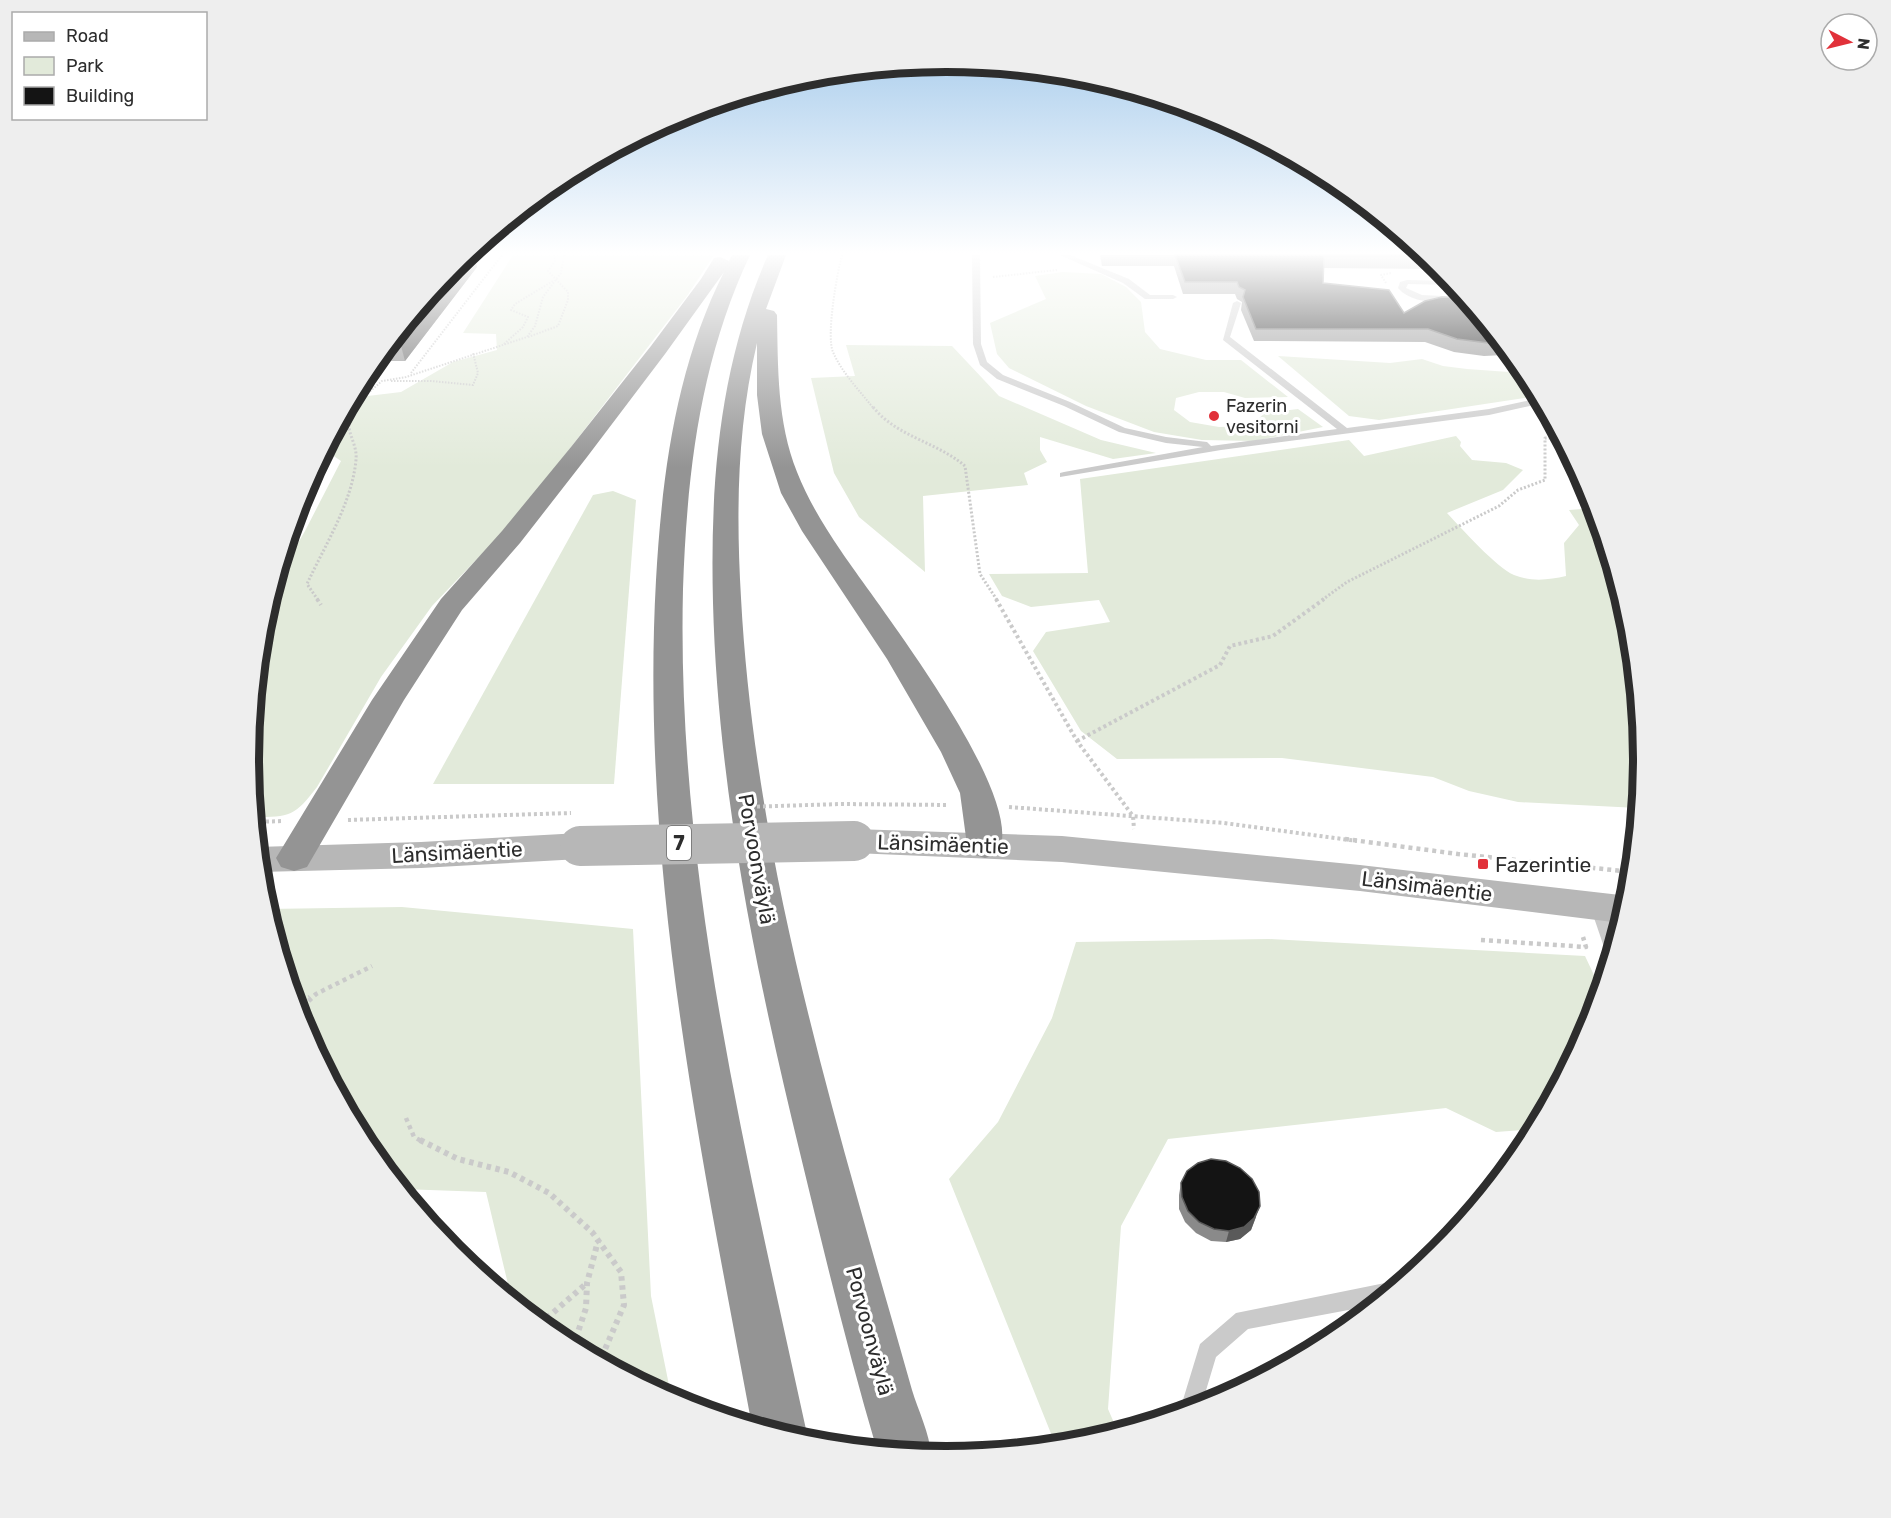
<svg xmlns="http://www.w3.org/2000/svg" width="1891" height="1518" font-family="Rubik,sans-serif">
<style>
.green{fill:#e2eada}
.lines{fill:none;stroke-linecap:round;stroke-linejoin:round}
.path-far4{stroke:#cacaca;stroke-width:2;stroke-dasharray:1.5 1.5;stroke-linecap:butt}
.path-far3{stroke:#cacaca;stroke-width:3;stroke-dasharray:2 2;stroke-linecap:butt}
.path-far2{stroke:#cacaca;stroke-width:4;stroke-dasharray:3 3;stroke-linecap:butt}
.path-far1{stroke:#cacaca;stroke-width:4.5;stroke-dasharray:4 4;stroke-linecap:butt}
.path{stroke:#cacaca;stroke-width:6;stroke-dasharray:4.5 4.5;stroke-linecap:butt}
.service{fill:#cacaca;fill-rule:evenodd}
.secondary{fill:#b7b7b7;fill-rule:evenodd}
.motorway{fill:#949494;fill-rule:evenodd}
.path-bridge{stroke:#cacaca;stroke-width:4;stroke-dasharray:3 3;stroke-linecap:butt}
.secondary-bridge{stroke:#b7b7b7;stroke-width:40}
.wall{fill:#8a8a8a}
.shaded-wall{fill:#5a5a5a}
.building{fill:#141414;stroke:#5a5a5a;stroke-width:1.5}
.poi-dot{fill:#e1313a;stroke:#fff;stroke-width:2}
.labels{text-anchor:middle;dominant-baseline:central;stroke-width:6;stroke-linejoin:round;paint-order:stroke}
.far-poi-label{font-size:18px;fill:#2d2d2d;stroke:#fff;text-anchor:start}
.shield{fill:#fff;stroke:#6c6c6c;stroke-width:1.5}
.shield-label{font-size:20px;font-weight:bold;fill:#2d2d2d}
.street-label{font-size:21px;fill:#2d2d2d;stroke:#fff}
.poi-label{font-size:21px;fill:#2d2d2d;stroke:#fff;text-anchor:start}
.rim{fill:none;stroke:#2d2d2d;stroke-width:8}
</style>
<rect width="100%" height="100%" fill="#fff"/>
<g class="green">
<path d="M513 255H714L687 296 565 455 498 537 432 606 381 677 317 787C295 816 290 817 254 817L248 759 261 623 273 586 305 531 341 461 325 450 328 443 351 398 401 392 453 362 497 350 496 334 463 333Z"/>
<polygon points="1063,272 1101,274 1126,287 1141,302 1145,332 1160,349 1206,360 1241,360 1288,397 1245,398 1224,392 1199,392 1176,398 1174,410 1190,422 1219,427 1250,426 1265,413 1298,409 1323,427 1254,441 1202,440 1154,432 1086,406 1009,368 997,354 990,323 1046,299 1035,276"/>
<polygon points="846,345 952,346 999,396 1101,440 1156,453 1113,459 1040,437 1040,450 1047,462 1024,473 1028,485 923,496 925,572 859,517 834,473 811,378 855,376"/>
<polygon points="1278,356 1390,363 1422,359 1443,366 1467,369 1509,372 1525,371 1538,396 1379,420 1349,416"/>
<path d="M1456 436 1461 442 1460 446 1472 460 1506 463 1523 470 1503 490 1447 513C1462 529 1496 567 1514 575 1531 582 1549 580 1566 576L1564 543 1579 525 1569 510 1595 508 1630 623 1643 759 1638 808 1518 802 1469 791 1433 777 1282 758 1117 759 1081 731 1033 651 1046 632 1110 622 1099 600 1031 607 1002 596 989 574 1088 573 1080 479 1349 440 1364 456Z"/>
<polygon points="613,491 636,500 614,784 433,784 593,495"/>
<polygon points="402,907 633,929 651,1296 672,1400 558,1339 512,1301 486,1192 401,1189 365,1146 301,1026 266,909"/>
<polygon points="1269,939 1585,956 1601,990 1590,1026 1535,1129 1496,1132 1446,1108 1168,1139 1121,1226 1108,1409 1118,1432 1081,1443 1056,1446 949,1179 998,1122 1052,1018 1076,942"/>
</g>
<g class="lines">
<g class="path-far4">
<path d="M842 255C837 273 826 336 833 352 842 373 860 391 874 409"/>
<polyline points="993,277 1057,270"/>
<polyline points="1386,283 1381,275 1391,273"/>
<polyline points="528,337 558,326 568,300 568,292 548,271 555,261 554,255"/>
<polyline points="504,344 523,327 528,317 511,310 515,304 553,281"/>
<polyline points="411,373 502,255"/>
<polyline points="391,381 431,381 473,385 478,373 473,353"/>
<polyline points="354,409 360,400 382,381 406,377 527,337 535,326 543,297 561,273 564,255"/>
</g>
<g class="path-far3">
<path d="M873 407C897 437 937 442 965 466L980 574 997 600"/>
<path d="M318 600 307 584C325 545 352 503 356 460 358 440 340 429 355 407"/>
<polyline points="1322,600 1347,582 1499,506 1518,490 1545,480 1545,438 1561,438"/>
</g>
<g class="path-far2">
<polyline points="317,599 321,605"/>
<polyline points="996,599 1077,741 1133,816 1134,829"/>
<polyline points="1077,741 1220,665 1230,646 1273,636 1324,599"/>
<polyline points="841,804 948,805"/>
<polyline points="1009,807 1224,823 1357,841"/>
<polyline points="348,820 571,813"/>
<polyline points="254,822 284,821"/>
</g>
<g class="path-far1">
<polyline points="1345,839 1458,854 1632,872"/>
<polyline points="1481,940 1586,947 1583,937"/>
<polyline points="295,1006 310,997"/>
<polyline points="297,1012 316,994 372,966"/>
<polyline points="406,1118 414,1137 423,1142"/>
</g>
<g class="path">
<polyline points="420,1140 458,1159 509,1172 549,1193 592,1232 621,1272 624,1305 600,1361"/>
<polyline points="540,1324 587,1283"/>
<polyline points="573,1347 586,1308 587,1283 598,1241"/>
</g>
<g class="service">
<polygon points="972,255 980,255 981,344 987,362 1003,375 1070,402 1125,428 1166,437 1207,442 1211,446 1337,429 1223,340 1233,303 1237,301 1241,303 1230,337 1347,428 1489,409 1540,398 1543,403 1489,415 1221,450 1060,477 1060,473 1064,472 1203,447 1166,443 1119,432 1064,406 997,379 980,365 973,344"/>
<polygon points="1060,255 1070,255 1129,279 1150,295 1173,295 1177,297 1173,299 1145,299 1123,283"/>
<path d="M1407 280 1451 281 1454 285 1408 284 1406 288 1422 295 1464 297 1468 301C1446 302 1413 306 1398 288L1400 282Z"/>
<polygon points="1598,900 1603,902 1606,906 1617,938 1611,956 1605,950 1590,906 1593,902"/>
<polygon points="1390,1282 1397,1286 1375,1305 1248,1329 1216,1357 1201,1407 1179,1413 1200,1344 1236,1313"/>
</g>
<g class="secondary">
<polygon points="854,829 1062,836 1360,865 1629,896 1621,923 1360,891 1062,862 854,853 841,850 836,841 841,832"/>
<polygon points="580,833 593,837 598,846 593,855 580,859 421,868 259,872 257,847 421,842"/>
</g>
<g class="motorway">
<path d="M732 255H750C700 361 687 473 683 589 676 875 747 1157 807 1434L804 1441 752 1426C700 1147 640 865 656 580 662 475 676 367 724 272L665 354 587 457 520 543 462 610 404 700 307 867 294 871 281 867 276 858 372 700 441 599 502 531 571 447 651 346 701 279 714 258 720 257 729 261Z"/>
<path d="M768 255H786L766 309 774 311 777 315C778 368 777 422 797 472 808 500 824 526 841 551 875 602 1030 798 998 854L985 858 972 854 967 845 960 793 941 752 887 659 802 531 781 493 762 434 757 395V343C737 427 736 513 741 598 752 803 802 1001 857 1197 875 1262 894 1326 912 1390 918 1410 930 1434 931 1455L877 1450C848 1352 824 1252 800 1153 756 972 718 790 713 603 710 483 719 366 768 255Z"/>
</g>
<polyline class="path-bridge" points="745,807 841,804"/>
<polyline class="secondary-bridge" points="580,846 854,841"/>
</g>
<g class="wall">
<polygon points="465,255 474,255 477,267 405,361 374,361 453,266"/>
<polygon points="1100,255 1426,255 1441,269 1324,268 1323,283 1404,313 1465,298 1510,353 1504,355 1484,356 1454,352 1425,342 1254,341 1241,310 1242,302 1237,299 1235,294 1183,294 1174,266 1102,266"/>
<polygon points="1181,1183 1256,1217 1251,1230 1240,1239 1226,1242 1211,1241 1196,1233 1185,1222 1179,1209 1179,1195"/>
</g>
<g class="shaded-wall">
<polygon points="468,255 474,255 477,267 405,361 400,342"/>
<polygon points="1506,347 1510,353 1504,355"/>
<polygon points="1260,1206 1251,1230 1240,1239 1226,1242 1229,1231"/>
</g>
<g class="building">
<polygon points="465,255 468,255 400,342 390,342 453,266"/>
<polygon points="1175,255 1426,255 1428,257 1324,256 1323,283 1389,290 1404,313 1425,301 1442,297 1465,298 1501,342 1488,343 1457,339 1428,329 1256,329 1243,297 1245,290 1239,287 1237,282 1185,282"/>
<polygon points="1211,1159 1226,1161 1240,1168 1252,1179 1259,1192 1260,1206 1254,1218 1244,1227 1229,1231 1214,1229 1199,1222 1188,1211 1182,1197 1181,1183 1187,1171 1198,1163"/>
</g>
<linearGradient id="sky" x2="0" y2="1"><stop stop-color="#9ac4e9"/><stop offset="0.54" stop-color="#fff"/><stop offset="1" stop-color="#fff" stop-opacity="0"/></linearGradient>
<rect width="1891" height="468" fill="url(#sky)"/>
<g class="poi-dot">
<circle cx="1214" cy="416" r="6"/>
<rect x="1477" y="858" width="12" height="12" rx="3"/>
</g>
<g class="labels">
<g class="far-poi-label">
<text x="1226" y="406">Fazerin<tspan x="1226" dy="21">vesitorni</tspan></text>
</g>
<rect class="shield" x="667" y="826" width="24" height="34" rx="4.5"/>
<g class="shield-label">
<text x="679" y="843">7</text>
</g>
<g class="street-label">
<text transform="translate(943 844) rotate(2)">Länsimäentie</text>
<text transform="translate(457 852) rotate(-3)">Länsimäentie</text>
<text transform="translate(757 859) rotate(80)">Porvoonväylä</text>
<text transform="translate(1427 886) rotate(7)">Länsimäentie</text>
<text transform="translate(870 1331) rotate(75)">Porvoonväylä</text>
</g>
<g class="poi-label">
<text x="1495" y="864">Fazerintie</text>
</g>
</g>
<path d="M0 0H1891V1518H0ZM259 759a687 687 0 1 1 1374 0a687 687 0 1 1-1374 0Z" fill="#eee" fill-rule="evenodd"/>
<path class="rim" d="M259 759a687 687 0 1 1 1374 0a687 687 0 1 1-1374 0Z"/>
<rect x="12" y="12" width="195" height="108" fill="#ffffff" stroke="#ababab" stroke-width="1.5"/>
<rect x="24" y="32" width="30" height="9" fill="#b7b7b7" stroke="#ababab" stroke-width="1.5"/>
<text x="66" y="42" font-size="18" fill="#2d2d2d">Road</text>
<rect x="24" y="57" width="30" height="18" fill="#e2eada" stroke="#ababab" stroke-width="1.5"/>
<text x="66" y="72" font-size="18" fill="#2d2d2d">Park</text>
<rect x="24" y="87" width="30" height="18" fill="#141414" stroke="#ababab" stroke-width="1.5"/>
<text x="66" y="102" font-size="18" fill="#2d2d2d">Building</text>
<g transform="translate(1849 42) rotate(97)"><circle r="28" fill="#ffffff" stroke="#ababab" stroke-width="1.5"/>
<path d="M0-4.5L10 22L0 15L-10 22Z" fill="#e1313a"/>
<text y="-9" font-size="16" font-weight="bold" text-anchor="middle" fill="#2d2d2d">N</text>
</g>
</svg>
